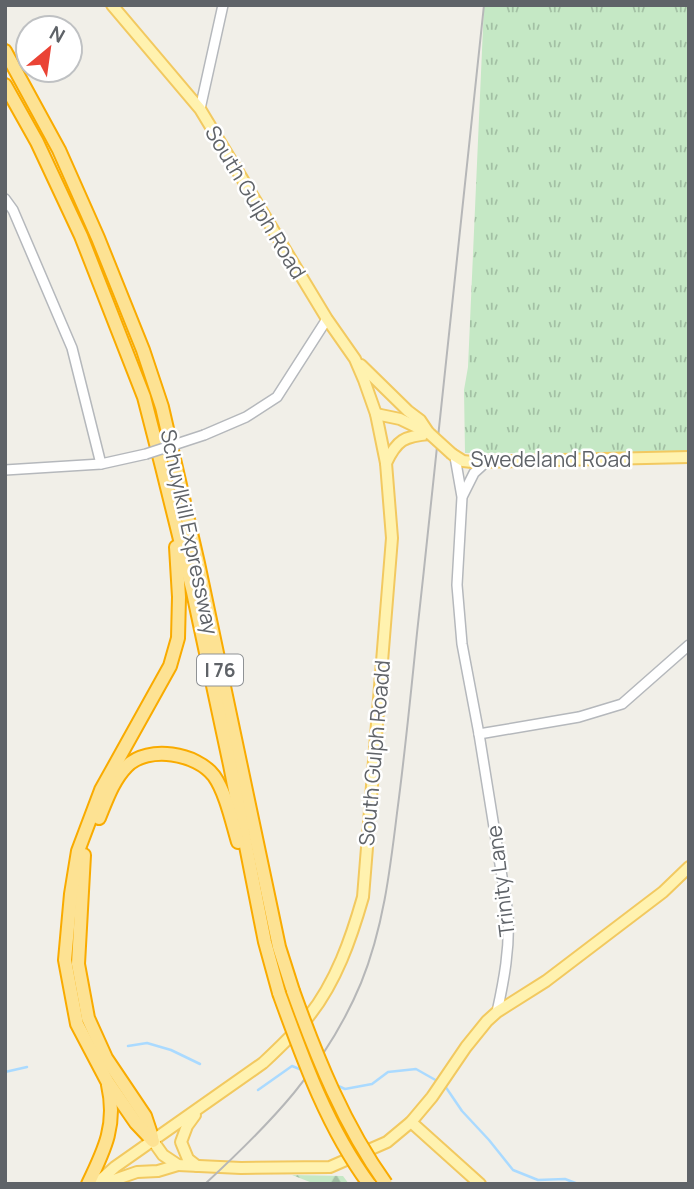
<svg xmlns="http://www.w3.org/2000/svg" width="694" height="1189" font-family="Manrope,sans-serif">
<style>
.grass{fill:url(#grass-tufts)}
.forest{fill:url(#forest-firs)}
.lines{fill:none;stroke-linecap:round;stroke-linejoin:round}
.stream{stroke:#aadaff;stroke-width:2.5}
.minor-casing{stroke:#b5b8bc;stroke-width:12}
.major-casing{stroke:#f2c960;stroke-width:14}
.highway-casing{stroke:#f9ab00;stroke-width:16}
.minor{stroke:#fff;stroke-width:9}
.major{stroke:#fff2af;stroke-width:10}
.highway{stroke:#fde293;stroke-width:12}
.tram{stroke:#b6b7b8;stroke-width:2}
.minor-bridge-casing{stroke:#b5b8bc;stroke-width:12;stroke-linecap:butt}
.major-bridge-casing{stroke:#f2c960;stroke-width:14;stroke-linecap:butt}
.highway-bridge-casing{stroke:#f9ab00;stroke-width:16;stroke-linecap:butt}
.minor-bridge{stroke:#fff;stroke-width:9}
.major-bridge{stroke:#fff2af;stroke-width:10}
.highway-bridge{stroke:#fde293;stroke-width:12}
.labels{text-anchor:middle;dominant-baseline:central;stroke-width:5;stroke-linejoin:round;paint-order:stroke}
.shield{fill:#fff;stroke:#8f9295;stroke-width:2}
.shield-label{font-size:19px;font-weight:bold;fill:#5f6368}
.street-label{font-size:21px;fill:#5f6368;stroke:#fff}
</style>
<defs>
<pattern id="grass-tufts" width="24" height="20" patternUnits="userSpaceOnUse" patternTransform="scale(1.75)"><rect width="24" height="20" fill="#c5e8c5"/><path d="M3 7l-1-3M5 7V3M7 7l1-3M15 17l-1-3M17 17v-4M19 17l1-3" fill="none" stroke="#a3c0a4"/></pattern>
<pattern id="forest-firs" width="22" height="20" patternUnits="userSpaceOnUse" patternTransform="scale(1.75)"><rect width="22" height="20" fill="#c5e8c5"/><path d="M5 1l3.5 6h-7zM16 11l3.5 6h-7z" fill="#a3c0a4"/></pattern>
</defs>
<rect width="100%" height="100%" fill="#f1efe8"/>
<polygon class="grass" points="484,5 689,5 689,453 465,453 464,390 468,367"/>
<polygon class="forest" points="292,1175 343,1176 349,1184 315,1184"/>
<g class="lines">
<g class="stream">
<polyline points="128,1046 147,1043 171,1050 200,1064"/>
<polyline points="5,1072 27,1067"/>
<polyline points="336,1085 345,1089 372,1084 388,1072 416,1069 439,1082"/>
<polyline points="445,1086 462,1111 489,1140 513,1170 538,1180 565,1179 578,1184"/>
<polyline points="258,1090 292,1066 302,1070"/>
</g>
<defs>
<g id="minor">
<polyline points="200,109 223,5"/>
<polyline points="5,199 13,210 72,348 101,464"/>
<polyline points="204,435 246,417 277,397 327,319"/>
<path d="M455 457 462 497 457 585 462 644 479 734 508 914C510 948 504 980 497 1012"/>
<polyline points="5,470 101,464 146,454"/>
<polyline points="463,495 474,473 486,462"/>
<polyline points="479,734 579,717 622,704 689,645"/>
</g>
<g id="major">
<polyline points="361,365 408,411 420,420 428,432"/>
<polyline points="376,414 400,419 429,433"/>
<polyline points="452,454 463,461 472,462 689,457"/>
<path d="M386 463C397 440 404 436 430 434"/>
<polyline points="195,1115 187,1126 181,1142 188,1159 197,1166"/>
<polyline points="411,1122 480,1184"/>
<polyline points="153,1141 163,1155 178,1165 241,1168 330,1167 387,1142 411,1122 432,1097 466,1047 487,1021 497,1012 546,981 663,892 689,867"/>
<polyline points="99,1183 114,1180 137,1172 158,1171 178,1165"/>
<path d="M96 1184 115 1167 263 1063C279 1048 295 1033 309 1016 336 982 351 939 363 897L392 538 386 463 376 414 364 380 355 359 327 319 200 109 112 5"/>
</g>
<g id="highway">
<polyline points="5,51 59,150 98,238 143,350 162,407 198,563 279,947 293,991"/>
<polyline points="5,85 37,142 81,236 144,397 162,467 193,592 230,765 265,942 279,993"/>
<path d="M99 818C106 801 113 780 127 766 148 745 197 753 214 776 226 793 232 822 238 842"/>
<polyline points="84,855 78,964 88,1018 106,1058 145,1116 152,1137"/>
<polyline points="153,1141 136,1123 107,1081 77,1024 65,960 71,894 78,851 101,790 170,666 178,638 179,597 176,547"/>
<path d="M88 1184C105 1149 117 1124 108 1085"/>
</g>
</defs>
<use href="#minor" class="minor-casing"/>
<use href="#major" class="major-casing"/>
<use href="#highway" class="highway-casing"/>
<use href="#minor" class="minor"/>
<use href="#major" class="major"/>
<use href="#highway" class="highway"/>
<path class="tram" d="M205 1184C270 1124 326 1067 361 983 383 929 390 871 397 813 405 753 411 693 417 633 440 424 462 215 484 5"/>
<defs>
<polyline id="minor-bridge" points="146,454 204,435"/>
<polyline id="major-bridge" points="430,434 452,454"/>
<g id="highway-bridge">
<path d="M293 991C317 1058 344 1125 386 1184"/>
<path d="M279 993C303 1059 327 1127 369 1184"/>
</g>
</defs>
<use href="#minor-bridge" class="minor-bridge-casing"/>
<use href="#major-bridge" class="major-bridge-casing"/>
<use href="#highway-bridge" class="highway-bridge-casing"/>
<use href="#minor-bridge" class="minor-bridge"/>
<use href="#major-bridge" class="major-bridge"/>
<use href="#highway-bridge" class="highway-bridge"/>
</g>
<g class="labels">
<rect class="shield" x="197" y="654.5" width="46" height="31" rx="5"/>
<g class="shield-label">
<text x="220" y="670">I 76</text>
</g>
<g class="street-label">
<text transform="translate(256 202) rotate(59)">South Gulph Road</text>
<text x="551" y="459">Swedeland Road</text>
<text transform="translate(190 532) rotate(78)">Schuylkill Expressway</text>
<text transform="translate(374 753) rotate(-85)">South Gulph Roadd</text>
<text transform="translate(500 881) rotate(-97)">Trinity Lane</text>
</g>
</g>
<rect width="694" height="1189" fill="none" stroke="#5f6368" stroke-width="14"/>
<g transform="translate(49 49) rotate(29)"><circle r="33" fill="#ffffff" stroke="#bfc1c3" stroke-width="2"/>
<path d="M0-5L12 26L0 18L-12 26Z" fill="#ea4335"/>
<text y="-10" font-size="19" font-weight="bold" text-anchor="middle" fill="#5f6368">N</text>
</g>
</svg>
